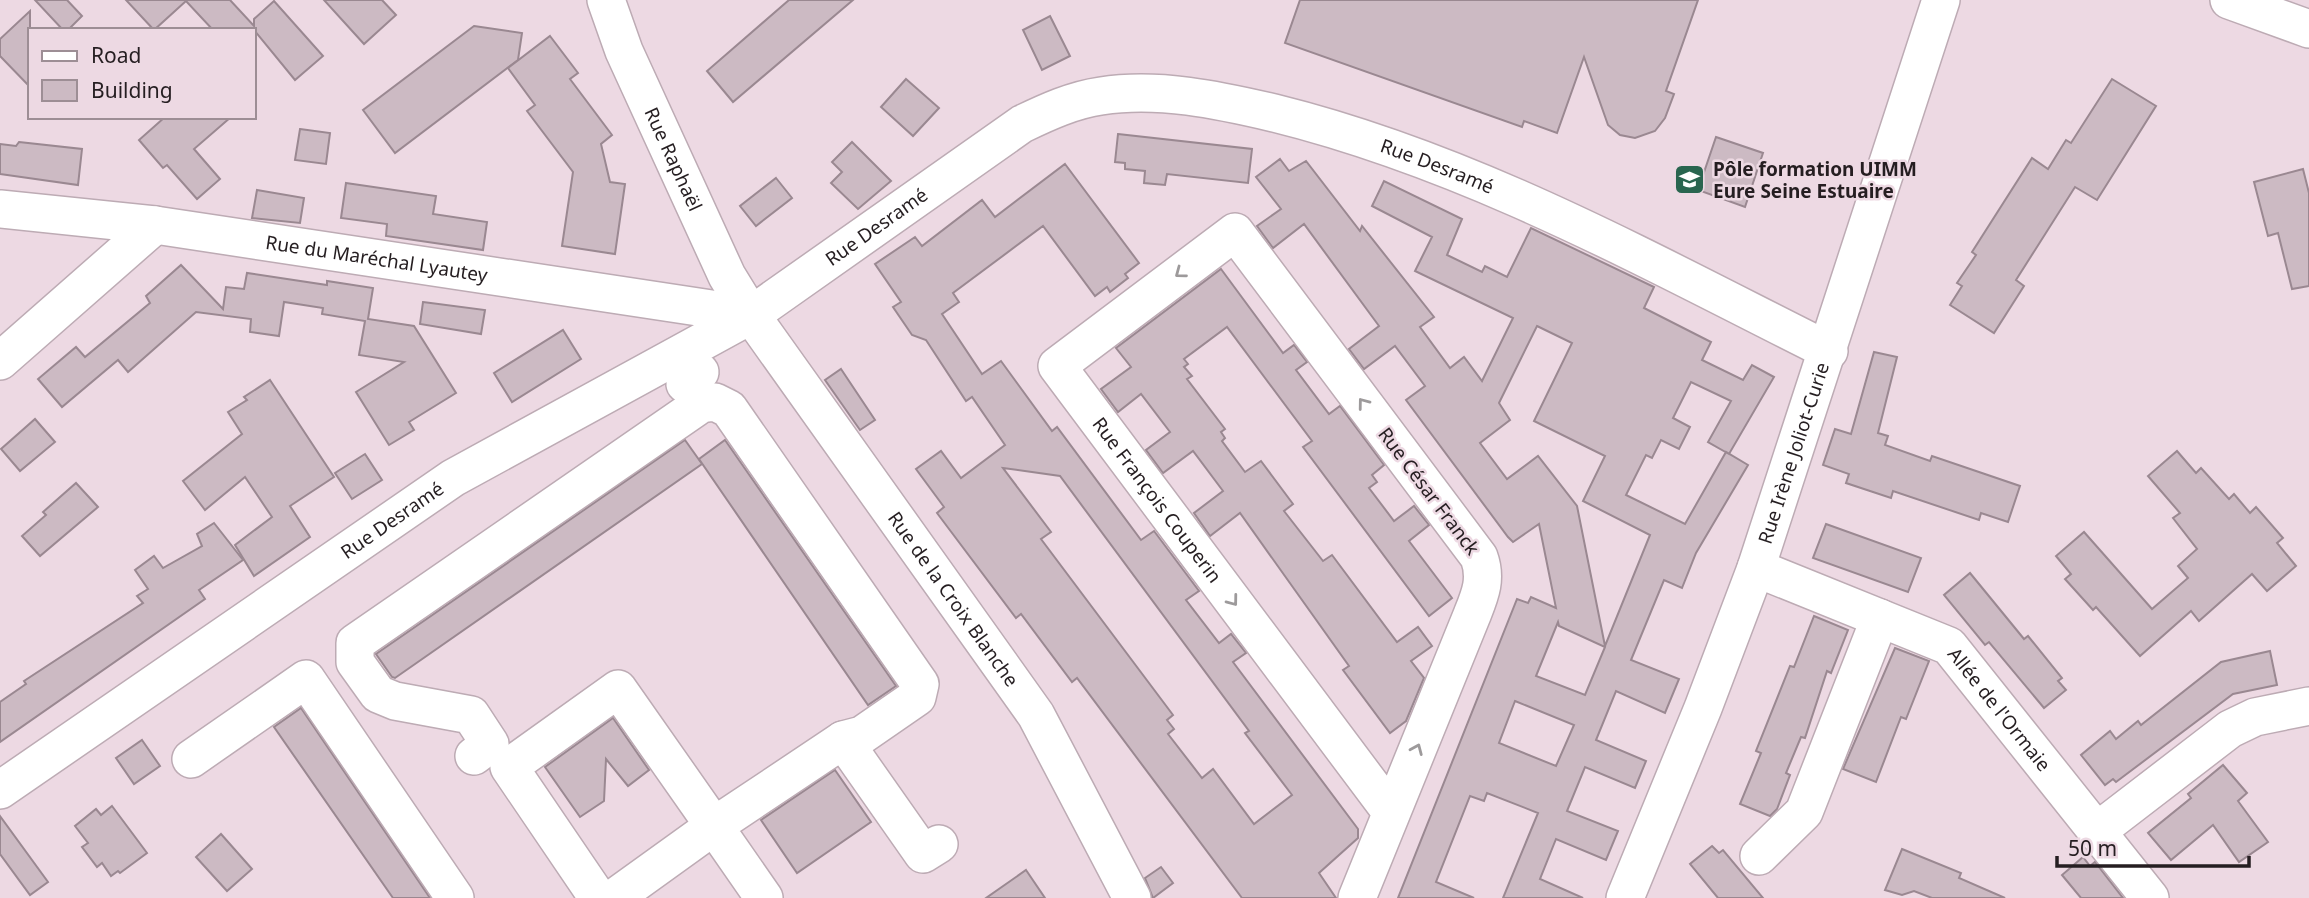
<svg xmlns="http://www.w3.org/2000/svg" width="2309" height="898" font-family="'Noto Sans',sans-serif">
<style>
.building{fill:#ccbac3;stroke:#9a8891;stroke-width:2;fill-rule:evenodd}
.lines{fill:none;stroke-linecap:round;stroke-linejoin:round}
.minor-casing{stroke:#bdabb4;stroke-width:40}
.minor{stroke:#fff;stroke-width:37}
.oneway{stroke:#9d9a9b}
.labels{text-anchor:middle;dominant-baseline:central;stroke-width:5;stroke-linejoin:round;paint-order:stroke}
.street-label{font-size:19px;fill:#251e21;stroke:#edd9e3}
.poi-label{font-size:19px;font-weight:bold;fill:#251e21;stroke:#edd9e3;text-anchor:start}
</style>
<rect width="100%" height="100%" fill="#edd9e3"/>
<g class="building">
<polygon points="35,0 67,0 82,16 68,30 63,30"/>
<polygon points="126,0 230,0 254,26 254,19 274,1 323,56 295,80 254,30 213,30 186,1 154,30"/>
<polygon points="324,0 382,0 396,15 364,44"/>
<polygon points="789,0 853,0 733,102 707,71"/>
<polygon points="1300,0 1698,0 1666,91 1674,94 1665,118 1655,131 1635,138 1620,135 1608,125 1584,57 1557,133 1524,121 1522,127 1285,43"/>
<polygon points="30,11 30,87 0,56 0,39"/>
<polygon points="1050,16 1070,56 1042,70 1023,30"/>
<polygon points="474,26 522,33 518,60 395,153 363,110"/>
<polygon points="550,36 578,73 570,79 612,135 601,144 610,182 625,184 615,254 562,246 573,172 527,111 535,105 508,68"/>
<polygon points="906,79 939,108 913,136 881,107"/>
<polygon points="2112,79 2156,106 2097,200 2075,187 2016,280 2024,286 1994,333 1950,305 1962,286 1957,283 1976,255 1972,252 2032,158 2048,169 2066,140 2071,143"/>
<polygon points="165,117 231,117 194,149 220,179 197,199 167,165 163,168 139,140"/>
<polygon points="300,129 330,133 326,164 295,160"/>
<polygon points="1118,134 1252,149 1248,183 1167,174 1165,185 1144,183 1145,171 1125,169 1125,163 1115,162"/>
<polygon points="1716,137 1763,153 1745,207 1698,190"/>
<polygon points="19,142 82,149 78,185 0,174 0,144 16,146"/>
<polygon points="852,142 891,181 858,209 831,183 842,172 832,162"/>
<path d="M1280 159 1289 171 1306 161 1360 231 1362 226 1434 317 1420 327 1450 368 1464 357 1482 381 1513 318 1415 271 1432 237 1372 206 1384 181 1462 219 1447 255 1482 272 1485 266 1507 277 1531 228 1654 287 1644 308 1711 342 1702 360 1743 380 1752 365 1774 377 1729 454 1708 442 1731 401 1691 382 1673 418 1690 427 1679 449 1661 440 1652 458 1646 455 1626 495 1685 524 1726 452 1748 465 1696 553 1682 588 1664 580 1631 660 1679 679 1665 713 1616 691 1596 740 1646 761 1635 788 1585 767 1567 811 1618 831 1606 860 1556 839 1540 879 1583 898H1503L1538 813 1487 793 1484 801 1470 796 1436 882 1474 898H1398L1517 599 1528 603 1531 597 1556 608 1539 524 1513 542 1508 537 1406 400 1425 386 1395 346 1364 369 1349 349 1379 326 1304 224 1273 248 1257 226 1281 209 1256 177ZM1537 326 1572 343 1534 421 1605 456 1583 501 1650 535 1605 646 1577 506 1538 456 1507 479 1480 443 1510 420 1499 403ZM1558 622 1559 626 1605 647 1585 695 1536 676ZM1515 701 1574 725 1556 766 1499 743Z"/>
<path d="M1065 164 1139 263 1125 274 1128 278 1110 292 1107 287 1095 296 1043 226 953 293 959 302 942 314 982 374 1001 361 1052 431 1057 427 1141 540 1154 531 1199 591 1186 600 1219 643 1231 634 1246 653 1233 662 1358 829V838L1319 873 1336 898H1242L1077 678 1072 682 1021 614 1016 618 937 513 944 507 916 469 941 451 961 478 1005 445 972 397 966 401 926 340 912 335 893 307 901 302 875 264 915 237 922 246 982 200 995 217ZM1003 468 1060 476 1249 731 1245 733 1292 795 1254 824 1213 769 1202 778 1168 734 1174 729 1167 720 1173 715 1041 539 1051 532Z"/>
<polygon points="2303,169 2309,193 2309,286 2292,289 2278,233 2268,236 2254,182"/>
<polygon points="776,178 792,198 756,226 740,206"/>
<polygon points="346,183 436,196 433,214 487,222 483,250 386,236 387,224 341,218"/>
<polygon points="257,190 304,198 300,223 252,218"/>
<polygon points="181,265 223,309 226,287 244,289 247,273 327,285 327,281 373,288 368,319 414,326 456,393 409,422 414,430 389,445 356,392 404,362 359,355 365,321 322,314 323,308 284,302 279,336 250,332 251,319 196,312 128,372 118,360 62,407 38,379 76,347 85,357 150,303 146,296"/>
<polygon points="1221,269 1283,353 1294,345 1307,362 1296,370 1329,414 1340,406 1384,465 1372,475 1377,482 1369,488 1394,521 1414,506 1429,525 1409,541 1452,598 1429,616 1303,447 1312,441 1227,327 1184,359 1188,364 1184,367 1192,376 1187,379 1225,429 1221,432 1225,438 1222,441 1245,472 1261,461 1293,504 1284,511 1323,561 1332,555 1397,642 1418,627 1432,646 1411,661 1424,678 1406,721 1390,733 1343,670 1349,666 1240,513 1210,536 1194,513 1223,491 1193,451 1163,473 1146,450 1170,432 1141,394 1118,412 1101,389 1131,367 1116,348"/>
<polygon points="423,302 485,310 481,334 420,324"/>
<polygon points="563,330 581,359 512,402 494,373"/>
<polygon points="1874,352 1897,357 1878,433 1888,436 1885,445 1930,461 1932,456 2020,486 2008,522 1981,513 1979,520 1893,491 1891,498 1846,483 1849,474 1823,465 1835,429 1851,434"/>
<polygon points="841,369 875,420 860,430 825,380"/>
<polygon points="270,380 334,477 290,506 310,537 254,576 235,545 272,517 245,477 205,510 183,481 242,434 228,412 247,400 244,397"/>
<polygon points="35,419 55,442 20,471 1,449"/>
<polygon points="685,440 702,464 395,678 392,677 376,654"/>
<polygon points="725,440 896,686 868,705 699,459"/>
<polygon points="2177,451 2196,473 2201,468 2229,499 2234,494 2250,513 2256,507 2283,538 2277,543 2296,566 2267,591 2252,574 2199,621 2191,611 2140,656 2096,607 2093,610 2065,579 2071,574 2056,556 2084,532 2152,609 2188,578 2178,566 2197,549 2173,518 2180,513 2148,476"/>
<polygon points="365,454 382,480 352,499 335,473"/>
<polygon points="76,483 98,507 40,556 22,536 46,515 43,512"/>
<polygon points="214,523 243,560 199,590 205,599 0,742 0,702 26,684 24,681 143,603 137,596 148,589 135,570 154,556 163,568 202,546 197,534"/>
<polygon points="1826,524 1921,558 1908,592 1813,558"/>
<polygon points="1970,573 2024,639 2028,636 2062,678 2058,681 2066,690 2044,708 1989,642 1985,645 1944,595"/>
<polygon points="1814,616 1848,630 1831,673 1827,671 1805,738 1801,737 1786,773 1790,775 1777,809 1770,816 1740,804 1761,753 1756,751 1790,666 1794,667"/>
<polygon points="1895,648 1929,661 1906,719 1901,717 1876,782 1843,769"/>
<polygon points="2270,651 2277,685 2233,694 2116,782 2113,779 2105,785 2081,755 2110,731 2116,739 2138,721 2141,725 2221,662"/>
<polygon points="301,708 430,898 393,898 274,727"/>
<polygon points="613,718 649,770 628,786 606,759 604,801 580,817 545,767"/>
<polygon points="142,740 160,766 134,784 116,758"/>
<polygon points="2223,765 2247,793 2238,801 2268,842 2239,862 2213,825 2171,860 2148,833 2191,798 2188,794"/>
<polygon points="835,770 871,822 797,873 761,820"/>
<polygon points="112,806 147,853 120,873 118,871 111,876 102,863 97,867 82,847 88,843 75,826 96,809 101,815"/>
<polygon points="0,816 48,882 30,895 0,854"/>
<polygon points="221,834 252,869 227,891 196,857"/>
<polygon points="1712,846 1719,853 1723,850 1763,898 1718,898 1690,864"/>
<polygon points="1902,849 1961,873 1959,878 2005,898 1932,898 1914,891 1902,895 1885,890"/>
<polygon points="2083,857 2090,866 2095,862 2123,898 2081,898 2062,875"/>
<polygon points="1161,867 1173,883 1153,898 1145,878"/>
<polygon points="1026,870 1045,898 986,898"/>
</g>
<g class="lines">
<defs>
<g id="minor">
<path id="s1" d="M606 0 624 51 727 276 751 315 1036 715 1132 898"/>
<polyline points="2229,0 2309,29"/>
<path id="s2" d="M0 209 155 225 751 315"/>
<polyline points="0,361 155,225"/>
<polyline points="685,384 700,372"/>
<path id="s3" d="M1756 568 1949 646 2150 898"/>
<polyline points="843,740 923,854 939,844"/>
<polyline points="474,756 490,744 471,715 395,701 378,694 355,662 355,643 701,404 715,402 729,409 920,684 917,697 862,735 843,740 714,826 764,898"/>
<polyline points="191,759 306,679 455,898"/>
<path id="s4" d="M0 790 453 478 751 315 1022 124C1047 112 1073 100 1101 96 1158 87 1219 100 1274 113 1472 162 1649 261 1829 351"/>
<polyline points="2096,832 2230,729 2255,717 2309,706"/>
<polyline points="1759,856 1804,812 1880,618"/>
<polyline points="598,898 509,767 618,689 714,826 614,898"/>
<path id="s5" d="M1357 898 1472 615C1480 595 1487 579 1479 557L1235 232 1057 366 1391 812"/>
<path id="s6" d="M1625 898 1703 708 1756 568 1941 0"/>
</g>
</defs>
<use href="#minor" class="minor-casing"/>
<use href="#minor" class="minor"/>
</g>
<defs><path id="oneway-chevron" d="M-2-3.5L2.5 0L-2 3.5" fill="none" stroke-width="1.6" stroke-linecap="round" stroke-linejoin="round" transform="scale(1.75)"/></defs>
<g class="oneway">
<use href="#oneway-chevron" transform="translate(1180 273) rotate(143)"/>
<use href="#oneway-chevron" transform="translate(1363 403) rotate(-127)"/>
<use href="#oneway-chevron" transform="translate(1233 601) rotate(53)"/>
<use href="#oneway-chevron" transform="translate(1417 749) rotate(-67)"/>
</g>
<defs>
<symbol id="school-square" viewBox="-11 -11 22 22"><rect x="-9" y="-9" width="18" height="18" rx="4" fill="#29654f" stroke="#edd9e3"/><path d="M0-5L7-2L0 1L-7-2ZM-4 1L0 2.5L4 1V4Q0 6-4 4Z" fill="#fff"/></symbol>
</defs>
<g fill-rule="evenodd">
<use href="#school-square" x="1672" y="162" width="35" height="35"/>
</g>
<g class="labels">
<g class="street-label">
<text stroke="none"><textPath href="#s1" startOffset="173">Rue Raphaël</textPath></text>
<text stroke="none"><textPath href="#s4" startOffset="1652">Rue Desramé</textPath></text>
<text stroke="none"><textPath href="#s4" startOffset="1043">Rue Desramé</textPath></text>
<text stroke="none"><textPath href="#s2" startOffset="380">Rue du Maréchal Lyautey</textPath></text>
<text stroke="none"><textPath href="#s6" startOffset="476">Rue Irène Joliot-Curie</textPath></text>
<text transform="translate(1429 491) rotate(53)">Rue César Franck</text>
<text stroke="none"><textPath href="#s5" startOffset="1162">Rue François Couperin</textPath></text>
<text stroke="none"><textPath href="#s4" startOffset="476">Rue Desramé</textPath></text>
<text stroke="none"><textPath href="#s1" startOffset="696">Rue de la Croix Blanche</textPath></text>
<text stroke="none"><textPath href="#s3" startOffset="289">Allée de l'Ormaie</textPath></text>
</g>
<g class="poi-label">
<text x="1713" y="169">Pôle formation UIMM<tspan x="1713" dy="22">Eure Seine Estuaire</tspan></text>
</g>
</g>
<rect x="28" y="28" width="228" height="91" fill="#edd9e3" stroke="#9d8e95" stroke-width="2"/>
<rect x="42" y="51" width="35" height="10" fill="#ffffff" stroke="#9d8e95" stroke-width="2"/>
<text x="91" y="63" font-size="21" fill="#251e21">Road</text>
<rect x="42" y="80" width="35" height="21" fill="#ccbac3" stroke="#9d8e95" stroke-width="2"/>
<text x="91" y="98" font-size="21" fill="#251e21">Building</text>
<path d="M2057 856v10h192v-10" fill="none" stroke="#251e21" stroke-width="3.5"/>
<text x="2068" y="856" font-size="21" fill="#251e21" stroke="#edd9e3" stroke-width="5" paint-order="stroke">50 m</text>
</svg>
